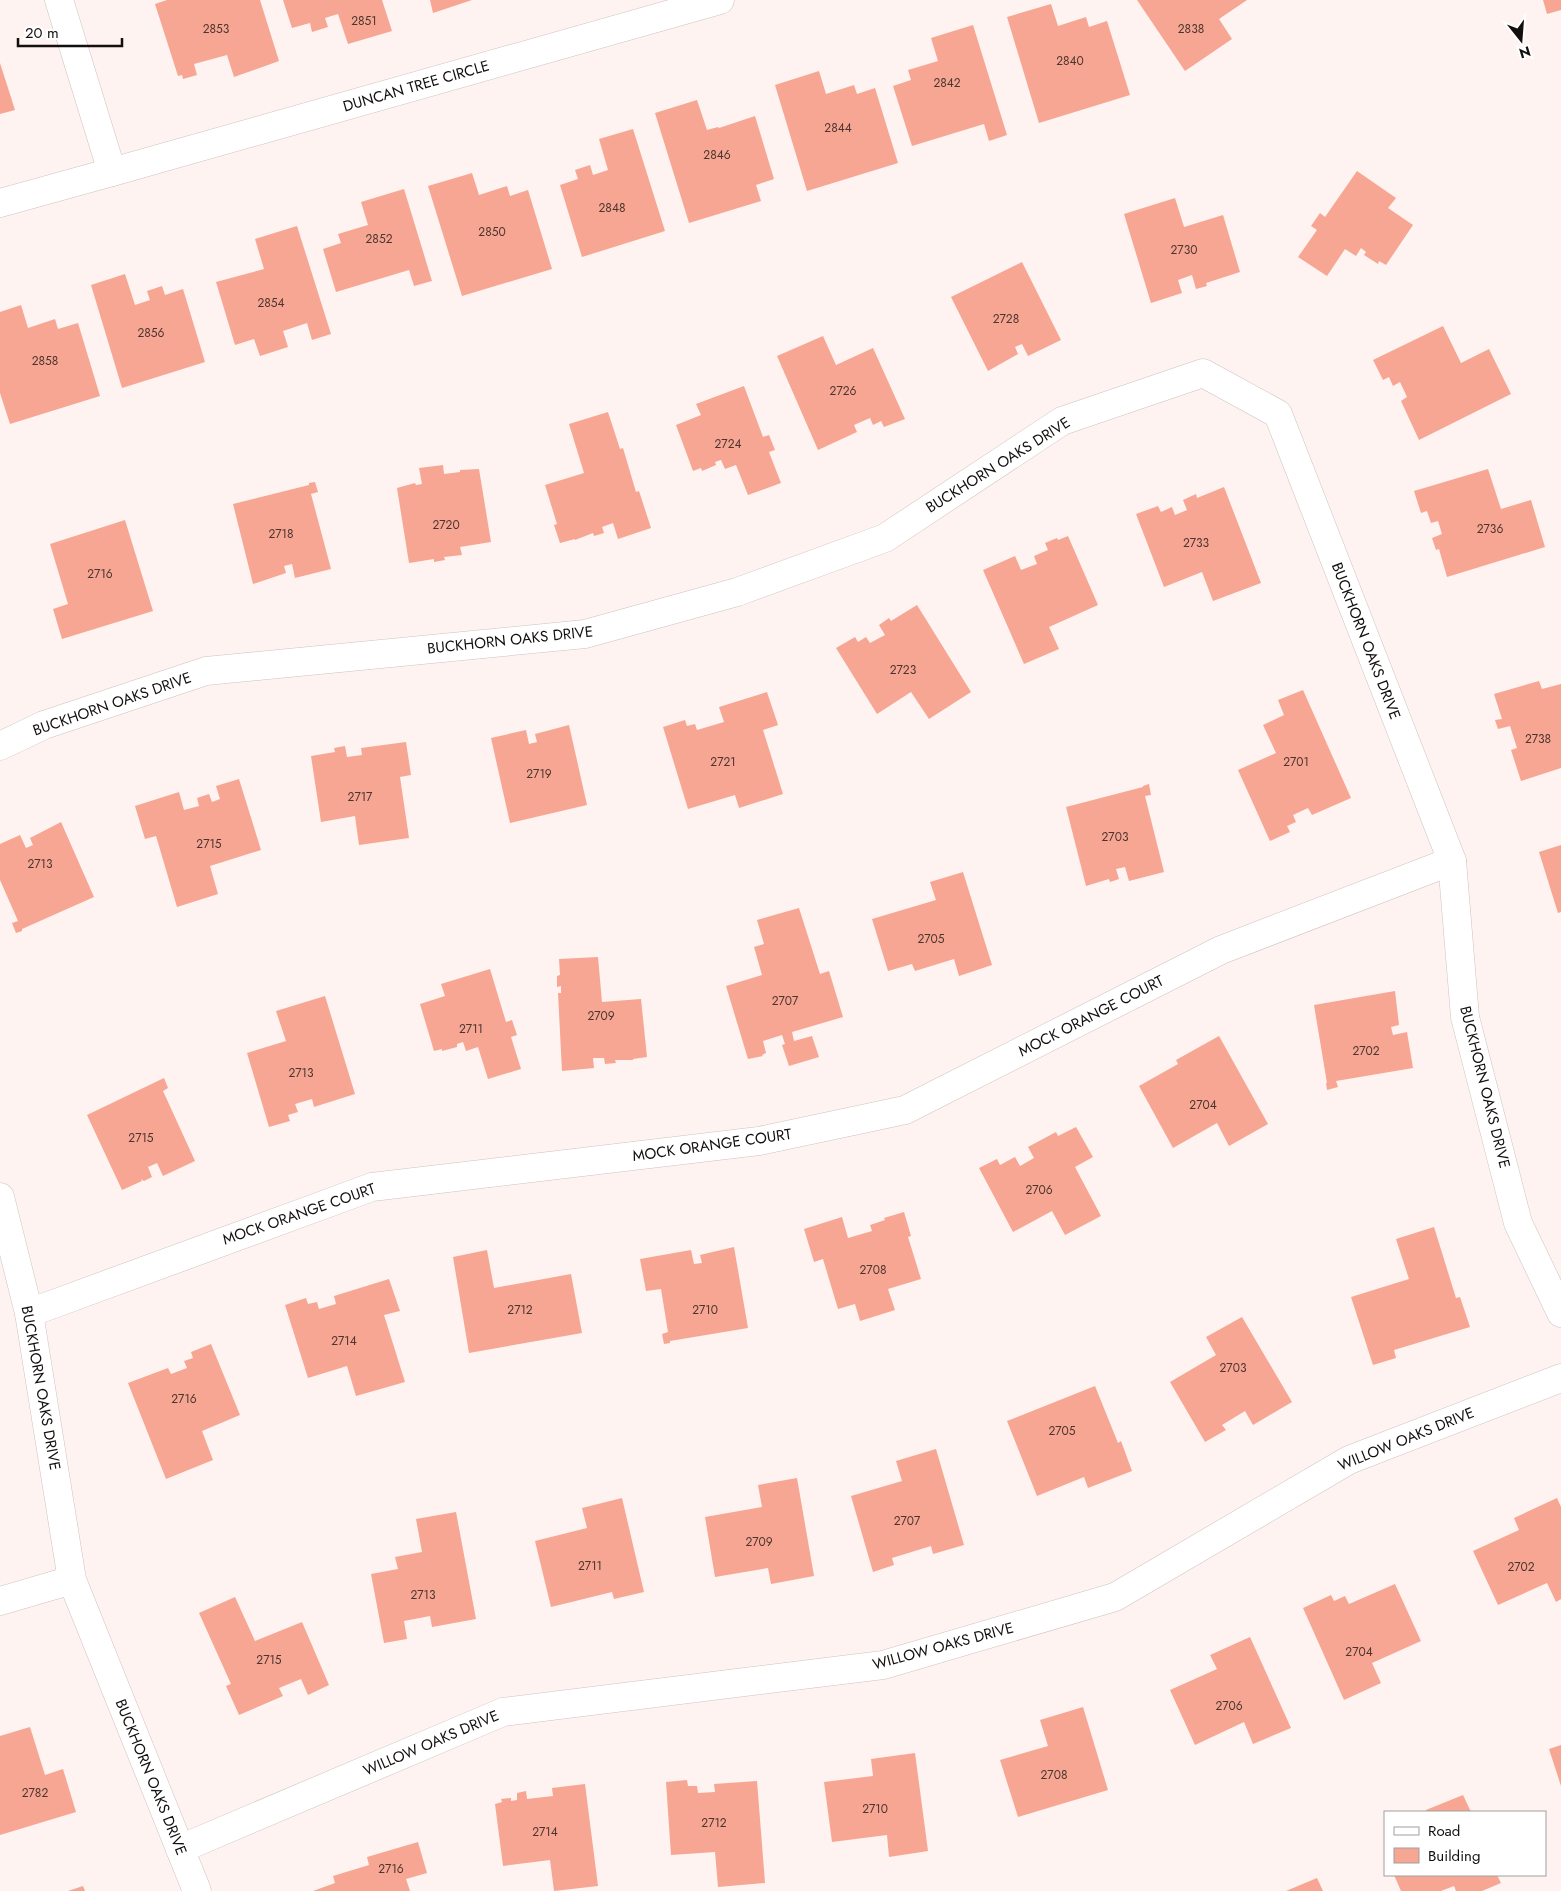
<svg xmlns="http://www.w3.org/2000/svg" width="1561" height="1891" font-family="Jost,sans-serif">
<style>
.building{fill:#f6a692}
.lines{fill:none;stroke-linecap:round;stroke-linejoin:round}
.minor-casing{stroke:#cdc3c0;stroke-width:29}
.minor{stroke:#fff;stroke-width:28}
.labels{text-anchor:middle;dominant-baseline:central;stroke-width:4;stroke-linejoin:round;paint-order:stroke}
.number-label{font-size:12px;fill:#4b352f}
.street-label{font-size:15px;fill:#120f0e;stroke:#fff}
</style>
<rect width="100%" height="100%" fill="#fef3f0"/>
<g class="building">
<polygon points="167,0 260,0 279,61 234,77 227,55 194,64 197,75 183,79 182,75 178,76 155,4"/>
<polygon points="283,0 382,0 392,31 348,44 338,14 325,18 328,27 312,32 310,23 292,28"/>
<polygon points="430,0 472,0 433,13"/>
<polygon points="1137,0 1247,0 1219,19 1232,39 1185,71"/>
<polygon points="1543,0 1561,0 1561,10 1547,14"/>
<polygon points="1051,4 1058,26 1086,17 1089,27 1107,21 1130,95 1039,123 1007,17"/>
<polygon points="973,25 1007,135 989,141 984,124 912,146 893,86 911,80 908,70 938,61 931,38"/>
<polygon points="0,63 15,110 0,114"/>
<polygon points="819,71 826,94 854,85 857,94 875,88 898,163 807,191 775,85"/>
<polygon points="697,100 707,130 718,127 719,128 755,116 774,179 756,185 761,201 689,223 655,113"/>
<polygon points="633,129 665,231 582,257 560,185 578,179 575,170 590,165 593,175 608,170 599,139"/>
<polygon points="1357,171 1396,198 1388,208 1413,225 1386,265 1379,261 1378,264 1364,255 1366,252 1361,248 1356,256 1345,249 1327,276 1298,257 1317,230 1311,226 1320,213 1325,217"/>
<polygon points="472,173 479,195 507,186 510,196 528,190 552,269 462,296 428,186"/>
<polygon points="404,189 432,281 414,286 409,270 336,292 323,249 341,243 338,234 368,225 361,202"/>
<polygon points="1175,198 1184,227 1223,215 1240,272 1206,283 1207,286 1196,289 1192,275 1178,280 1182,293 1151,303 1124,214"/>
<polygon points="297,226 331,334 312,340 307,323 283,331 288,347 260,356 254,339 235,345 216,282 264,269 255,239"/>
<polygon points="1022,262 1061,340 1028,356 1022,344 1015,347 1018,354 988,371 951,297"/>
<polygon points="125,274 135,305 150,300 147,291 162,286 165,295 183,289 205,362 122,388 91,285"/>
<polygon points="21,305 28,328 55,319 58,329 78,323 100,396 10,424 0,393 0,312"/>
<polygon points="1443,326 1461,363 1489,349 1511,394 1419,440 1401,401 1407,397 1400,382 1393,386 1389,377 1383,380 1373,360"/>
<polygon points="823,336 836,365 873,348 905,419 884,427 881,421 873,425 870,418 854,425 857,432 818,450 777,356"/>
<polygon points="744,386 763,437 769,435 775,450 769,452 781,483 748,495 736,465 725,469 721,460 715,462 716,465 702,471 701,468 693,471 676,425 701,415 696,404"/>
<polygon points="608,412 620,449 623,448 636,492 639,491 651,528 618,539 613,523 602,527 604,533 594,536 593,533 575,540 575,539 560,543 554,525 557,524 545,485 584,473 569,424"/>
<polygon points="443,465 444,474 460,472 460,470 479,469 491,542 460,547 462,555 444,557 445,560 434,562 434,559 409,563 397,488 415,483 416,485 422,484 419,468"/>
<polygon points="1488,469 1501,509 1531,500 1545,547 1447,577 1439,549 1436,550 1432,538 1442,534 1438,521 1431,523 1427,511 1421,513 1414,491"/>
<polygon points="315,482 318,492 311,494 331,569 295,578 292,564 284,566 286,573 253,584 233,504 309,485 309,483"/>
<polygon points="1224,487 1261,583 1213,601 1202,572 1164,587 1136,514 1158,506 1161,512 1172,507 1175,515 1187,510 1183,500 1196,494 1197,498"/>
<polygon points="125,520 153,611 62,639 53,609 68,604 50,544"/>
<polygon points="1068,536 1098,605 1049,627 1059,649 1024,664 983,570 1015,556 1021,570 1037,564 1034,556 1048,550 1045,543 1057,538 1058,540"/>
<polygon points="917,605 971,692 929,719 911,692 877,714 836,648 855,637 858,642 866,637 870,643 885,635 879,625 889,618 891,621"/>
<polygon points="1539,681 1542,689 1561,684 1561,768 1521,781 1511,750 1517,748 1510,726 1498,729 1495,720 1502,719 1494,694"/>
<polygon points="1303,690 1351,798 1312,815 1308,808 1293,815 1296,822 1287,826 1290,832 1270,841 1238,770 1276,753 1263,725 1284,715 1278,700"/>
<polygon points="767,692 778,725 763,730 783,794 739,808 735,795 688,809 663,727 685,720 687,726 695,724 697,730 724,722 719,707"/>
<polygon points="569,725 587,805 510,823 491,738 526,730 529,744 537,742 535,734"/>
<polygon points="406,742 411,775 400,777 409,838 359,845 355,816 321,822 311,756 335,752 334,748 345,746 347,757 362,755 361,748"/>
<polygon points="239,779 261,850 210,866 218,894 177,907 156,836 145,839 135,806 179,792 184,810 199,806 197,798 209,794 212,802 220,799 216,786"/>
<polygon points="1149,784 1151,795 1145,796 1164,872 1129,881 1125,867 1116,869 1119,879 1110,882 1109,879 1086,886 1066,807 1143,787 1143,786"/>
<polygon points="61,822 94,897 22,929 22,931 16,933 12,923 18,921 0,880 0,844 20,835 26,848 33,845 30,838"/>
<polygon points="1561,845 1561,912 1558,913 1539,852"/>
<polygon points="963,872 992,965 959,976 954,959 915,971 912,964 888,971 872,919 936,900 930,882"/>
<polygon points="799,908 820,974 829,971 843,1017 792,1032 794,1041 812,1036 819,1057 789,1066 782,1045 785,1044 782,1035 763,1041 766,1053 762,1055 763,1056 748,1059 726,986 762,975 754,947 764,944 757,920"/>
<polygon points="598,957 602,1002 641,999 647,1057 633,1059 633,1060 615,1060 616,1063 605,1064 604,1058 593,1058 594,1068 562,1071 558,993 561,993 561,986 557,987 557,976 560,975 559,959"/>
<polygon points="490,969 506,1022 512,1020 517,1035 511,1037 521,1069 488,1079 478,1047 466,1051 463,1042 457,1044 457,1047 442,1051 442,1049 434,1051 420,1004 445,996 441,984"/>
<polygon points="1395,991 1399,1025 1391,1027 1393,1035 1407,1032 1413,1068 1336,1081 1338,1087 1327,1090 1326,1083 1327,1083 1314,1005"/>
<polygon points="325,996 355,1094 314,1107 312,1099 295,1104 298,1112 288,1115 290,1121 269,1127 247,1053 286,1041 276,1011"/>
<polygon points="1219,1036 1268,1124 1229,1146 1217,1123 1173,1148 1139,1086 1178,1064 1176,1060"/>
<polygon points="164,1078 168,1088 163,1091 195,1161 163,1176 157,1163 148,1167 152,1177 144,1181 141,1179 142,1181 122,1190 87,1115"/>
<polygon points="1076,1127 1093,1157 1075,1167 1101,1216 1065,1235 1052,1211 1013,1232 979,1168 997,1159 1000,1165 1015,1157 1020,1166 1034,1158 1028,1147 1056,1132 1058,1136"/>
<polygon points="904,1212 911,1236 908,1237 921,1279 888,1289 895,1310 860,1321 855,1304 838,1309 823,1259 814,1262 804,1229 842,1217 848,1238 872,1231 870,1225 885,1220 884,1218"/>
<polygon points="1434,1227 1456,1298 1460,1297 1470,1327 1394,1350 1396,1358 1373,1365 1351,1297 1409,1279 1396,1239"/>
<polygon points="734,1247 748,1328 670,1341 670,1343 664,1344 662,1334 668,1332 661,1289 646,1291 640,1259 691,1250 694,1264 702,1263 700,1255"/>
<polygon points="487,1250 494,1288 571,1274 582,1333 469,1353 453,1257"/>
<polygon points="389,1279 400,1311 384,1315 405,1382 356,1396 347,1366 308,1378 285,1305 306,1298 308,1304 317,1302 319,1309 336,1304 334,1296"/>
<polygon points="1242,1317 1292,1402 1253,1425 1245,1411 1222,1425 1226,1430 1205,1442 1170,1382 1216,1355 1206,1337"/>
<polygon points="211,1344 240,1415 202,1431 213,1460 166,1479 128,1383 168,1368 171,1374 187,1368 184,1361 193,1358 191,1352"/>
<polygon points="1095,1386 1118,1443 1121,1441 1132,1471 1088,1488 1084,1477 1037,1496 1007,1421"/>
<polygon points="936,1449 964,1545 933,1554 931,1546 892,1558 894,1565 873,1572 851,1496 902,1481 896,1461"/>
<polygon points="797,1478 814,1576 771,1584 768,1568 715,1577 705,1517 762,1507 758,1485"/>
<polygon points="622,1498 644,1592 614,1599 612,1592 551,1607 535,1541 587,1528 582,1508"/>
<polygon points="1557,1498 1561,1507 1561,1599 1556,1602 1547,1583 1498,1605 1473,1551 1519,1530 1514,1518"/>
<polygon points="456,1512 476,1619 432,1627 430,1616 404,1621 407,1639 384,1643 371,1574 398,1569 395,1557 422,1552 416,1519"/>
<polygon points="1395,1584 1421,1641 1372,1663 1381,1683 1344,1700 1303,1608 1331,1595 1334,1601 1345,1596 1349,1604"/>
<polygon points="235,1597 255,1641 302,1622 329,1685 308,1695 301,1679 279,1688 283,1696 239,1715 226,1686 231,1684 199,1613"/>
<polygon points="1250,1637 1291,1728 1253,1744 1244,1722 1195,1745 1170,1690 1217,1669 1210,1655"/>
<polygon points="1083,1707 1108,1790 1018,1817 1000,1760 1048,1746 1040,1720"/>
<polygon points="30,1727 45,1775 63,1769 76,1812 0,1835 0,1736"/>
<polygon points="1561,1745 1561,1786 1549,1749"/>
<polygon points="915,1753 928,1851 889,1857 887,1835 832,1842 824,1782 873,1776 871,1759"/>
<polygon points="687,1780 688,1786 697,1786 698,1793 715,1792 714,1784 757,1781 765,1883 718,1887 715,1852 671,1855 666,1782"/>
<polygon points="585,1784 598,1886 554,1891 550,1860 503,1866 495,1804 502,1802 501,1799 511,1798 511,1801 517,1800 517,1793 526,1791 527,1799 553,1796 552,1788"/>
<polygon points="1463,1795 1471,1812 1426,1812 1426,1810"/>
<polygon points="418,1842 427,1873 406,1879 410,1891 313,1891 335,1883 333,1876 369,1865 367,1857"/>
<polygon points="1394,1875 1497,1875 1501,1883 1482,1891 1456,1891 1454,1886 1441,1891 1401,1891"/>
<polygon points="1317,1878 1323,1891 1286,1891"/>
<polygon points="83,1886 85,1891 68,1891"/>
</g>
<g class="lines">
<defs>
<g id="minor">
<polyline points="59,0 112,172 720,0"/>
<polyline points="0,203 112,172"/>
<polyline points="0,746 44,725 206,671 585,634 737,592 885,538 1062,421 1203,373 1278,414 1452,861 1465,1017 1518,1223 1561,1313"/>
<polyline points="0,1197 29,1313 72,1580 197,1891"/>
<polyline points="29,1313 372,1187 759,1141 905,1110 1221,950 1452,861"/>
<polyline points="0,1601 72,1580"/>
<polyline points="180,1849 503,1712 883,1665 1115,1597 1349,1460 1561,1378"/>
</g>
</defs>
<use href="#minor" class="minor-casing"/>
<use href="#minor" class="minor"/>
</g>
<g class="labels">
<g class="number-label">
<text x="364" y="21">2851</text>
<text x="216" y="29">2853</text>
<text x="1191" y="29">2838</text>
<text x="1070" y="61">2840</text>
<text x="947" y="83">2842</text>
<text x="838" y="128">2844</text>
<text x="717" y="155">2846</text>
<text x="612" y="208">2848</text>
<text x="492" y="232">2850</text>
<text x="379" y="239">2852</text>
<text x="1184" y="250">2730</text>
<text x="271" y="303">2854</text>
<text x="1006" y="319">2728</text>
<text x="151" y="333">2856</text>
<text x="45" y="361">2858</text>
<text x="843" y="391">2726</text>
<text x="728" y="444">2724</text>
<text x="446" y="525">2720</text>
<text x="1490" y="529">2736</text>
<text x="281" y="534">2718</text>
<text x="1196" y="543">2733</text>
<text x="100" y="574">2716</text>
<text x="903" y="670">2723</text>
<text x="1538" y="739">2738</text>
<text x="723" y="762">2721</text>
<text x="1296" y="762">2701</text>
<text x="539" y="774">2719</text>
<text x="360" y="797">2717</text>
<text x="1115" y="837">2703</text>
<text x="209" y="844">2715</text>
<text x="40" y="864">2713</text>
<text x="931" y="939">2705</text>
<text x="785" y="1001">2707</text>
<text x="601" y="1016">2709</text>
<text x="471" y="1029">2711</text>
<text x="1366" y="1051">2702</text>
<text x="301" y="1073">2713</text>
<text x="1203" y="1105">2704</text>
<text x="141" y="1138">2715</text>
<text x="1039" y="1190">2706</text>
<text x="873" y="1270">2708</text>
<text x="520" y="1310">2712</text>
<text x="705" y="1310">2710</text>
<text x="344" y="1341">2714</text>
<text x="1233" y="1368">2703</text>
<text x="184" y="1399">2716</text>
<text x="1062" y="1431">2705</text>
<text x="907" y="1521">2707</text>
<text x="759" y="1542">2709</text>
<text x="590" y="1566">2711</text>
<text x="1521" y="1567">2702</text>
<text x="423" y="1595">2713</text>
<text x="1359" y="1652">2704</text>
<text x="269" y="1660">2715</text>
<text x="1229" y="1706">2706</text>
<text x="1054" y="1775">2708</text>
<text x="35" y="1793">2782</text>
<text x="875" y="1809">2710</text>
<text x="714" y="1823">2712</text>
<text x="545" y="1832">2714</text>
<text x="391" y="1869">2716</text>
</g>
<g class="street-label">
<text transform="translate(416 86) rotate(-16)">DUNCAN TREE CIRCLE</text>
<text transform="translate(998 465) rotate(-32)">BUCKHORN OAKS DRIVE</text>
<text transform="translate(510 640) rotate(-6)">BUCKHORN OAKS DRIVE</text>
<text transform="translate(1366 641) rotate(69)">BUCKHORN OAKS DRIVE</text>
<text transform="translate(112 704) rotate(-19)">BUCKHORN OAKS DRIVE</text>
<text transform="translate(1091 1016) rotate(-27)">MOCK ORANGE COURT</text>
<text transform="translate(1485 1087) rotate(76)">BUCKHORN OAKS DRIVE</text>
<text transform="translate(712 1145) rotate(-8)">MOCK ORANGE COURT</text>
<text transform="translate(299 1214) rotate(-19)">MOCK ORANGE COURT</text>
<text transform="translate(41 1388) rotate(80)">BUCKHORN OAKS DRIVE</text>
<text transform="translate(1406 1439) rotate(-22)">WILLOW OAKS DRIVE</text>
<text transform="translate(943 1646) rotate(-15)">WILLOW OAKS DRIVE</text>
<text transform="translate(431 1743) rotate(-23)">WILLOW OAKS DRIVE</text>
<text transform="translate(151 1777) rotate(68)">BUCKHORN OAKS DRIVE</text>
</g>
</g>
<rect x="1384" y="1811" width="162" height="65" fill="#ffffff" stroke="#a09f9f"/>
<rect x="1394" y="1827" width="25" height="8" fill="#ffffff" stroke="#a09f9f"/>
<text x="1428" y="1836" font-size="15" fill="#120f0e">Road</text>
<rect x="1394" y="1848" width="25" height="15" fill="#f6a692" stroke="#a09f9f"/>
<text x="1428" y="1861" font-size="15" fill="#120f0e">Building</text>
<g transform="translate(1521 40) rotate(163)" stroke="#ffffff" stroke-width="4" paint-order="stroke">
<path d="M0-4L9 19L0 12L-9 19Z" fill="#120f0e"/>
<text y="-8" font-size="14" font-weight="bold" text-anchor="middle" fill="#120f0e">N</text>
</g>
<path d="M18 38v8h104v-8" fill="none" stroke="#120f0e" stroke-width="2.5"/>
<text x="25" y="38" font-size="15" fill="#120f0e" stroke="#ffffff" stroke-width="4" paint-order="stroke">20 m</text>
</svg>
